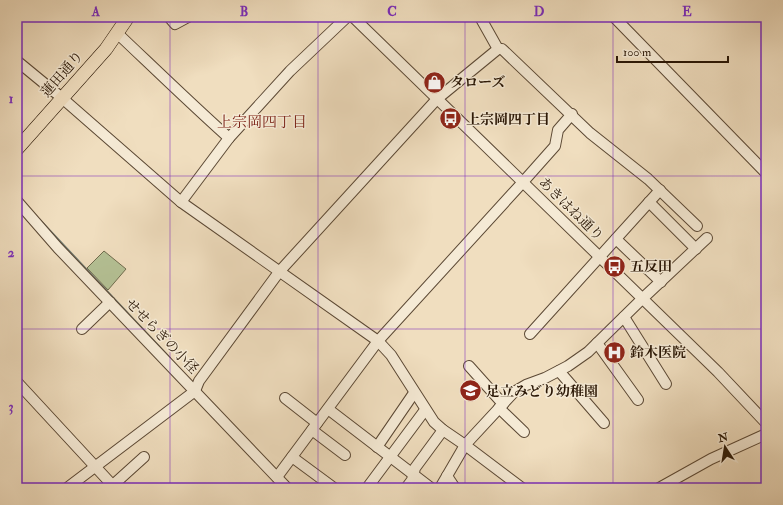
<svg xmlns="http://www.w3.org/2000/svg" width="783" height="505" font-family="'IM FELL Double Pica','Noto Serif JP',serif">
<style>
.green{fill:#b5c296;stroke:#6f6c4e}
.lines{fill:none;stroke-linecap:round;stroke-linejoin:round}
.stream{stroke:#6d7970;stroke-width:2}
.minor-casing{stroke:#5b4834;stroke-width:12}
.major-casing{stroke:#291605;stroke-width:14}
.minor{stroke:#f5ead5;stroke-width:10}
.major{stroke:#f0debf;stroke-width:13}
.grid{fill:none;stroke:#7b2cbf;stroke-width:1;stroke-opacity:0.55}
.labels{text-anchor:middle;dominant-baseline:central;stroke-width:3;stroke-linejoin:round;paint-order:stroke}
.street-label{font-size:14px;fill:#291605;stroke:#f5ead5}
.poi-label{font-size:14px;font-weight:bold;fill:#291605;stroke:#f5ead5;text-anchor:start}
.neighbourhood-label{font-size:15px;fill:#7a1f14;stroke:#f5ead5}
.neatline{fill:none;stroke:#7b2cbf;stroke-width:1.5}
.grid-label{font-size:13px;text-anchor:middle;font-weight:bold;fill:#7b2cbf}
</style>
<rect width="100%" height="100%" fill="#f0debf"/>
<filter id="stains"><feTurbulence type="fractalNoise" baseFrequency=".005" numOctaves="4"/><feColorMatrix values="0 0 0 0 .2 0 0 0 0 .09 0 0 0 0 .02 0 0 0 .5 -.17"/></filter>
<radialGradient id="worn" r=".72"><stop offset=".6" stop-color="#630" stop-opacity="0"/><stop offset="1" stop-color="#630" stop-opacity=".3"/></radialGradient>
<polygon class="green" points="104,251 126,269 108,290 87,268"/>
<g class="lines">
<polyline class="stream" points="39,219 170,358"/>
<defs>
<g id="minor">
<polyline points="169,17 175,24 188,17"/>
<polyline points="353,17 718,372 766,423"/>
<polyline points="480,17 498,49 502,49 590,133 648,179 697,226"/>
<polyline points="614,17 766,173"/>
<path d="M117 33C154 68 191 104 229 138"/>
<polyline points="17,61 62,98 181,202 378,341 391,355 434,422 443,430 465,445 522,488"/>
<polyline points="17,201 58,248 287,488"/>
<polyline points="181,202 229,138 290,71 347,17"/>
<polyline points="649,202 696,249"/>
<polyline points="616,239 661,282"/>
<polyline points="624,317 666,384"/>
<polyline points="82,329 110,302"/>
<polyline points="530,334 660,190"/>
<polyline points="597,343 638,400"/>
<polyline points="469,366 503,404"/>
<polyline points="559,371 604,423"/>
<polyline points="17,382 115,488"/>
<polyline points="285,398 317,423"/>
<polyline points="499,408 524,432"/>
<polyline points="328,409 431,488"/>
<polyline points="312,430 345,455"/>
<polyline points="377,447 414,393"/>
<polyline points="292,457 334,488"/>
<polyline points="447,476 455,488"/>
<polyline points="277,477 378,341 523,182 555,146 558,130 572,114"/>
<polyline points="113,485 144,457"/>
<polyline points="67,488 195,391 199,381 279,272 437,99 498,49"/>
<polyline points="367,488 425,410"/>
<polyline points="406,488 412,480 415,468 443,430"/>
<polyline points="440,488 465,445 514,392 526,385 545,378 568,366 588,352 642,299 707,238"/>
<polyline points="659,488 711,459 766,434"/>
</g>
<polyline id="major" points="17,149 106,49 128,17"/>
</defs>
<use href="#minor" class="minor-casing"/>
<use href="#major" class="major-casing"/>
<use href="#minor" class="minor"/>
<use href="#major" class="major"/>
</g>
<path class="grid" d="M170 17V488M318 17V488M465 17V488M613 17V488M17 176H766M17 329H766"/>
<defs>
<symbol id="shop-disc" viewBox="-11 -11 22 22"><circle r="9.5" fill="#8f2418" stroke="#f5ead5"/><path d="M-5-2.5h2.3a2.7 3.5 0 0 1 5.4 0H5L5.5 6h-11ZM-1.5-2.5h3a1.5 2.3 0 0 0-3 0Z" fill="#fff"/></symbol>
<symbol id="bus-disc" viewBox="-11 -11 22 22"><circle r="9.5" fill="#8f2418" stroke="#f5ead5"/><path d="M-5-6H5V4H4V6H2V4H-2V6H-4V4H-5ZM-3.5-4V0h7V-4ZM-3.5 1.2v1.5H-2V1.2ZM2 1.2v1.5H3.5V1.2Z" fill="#fff"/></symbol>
<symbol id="hospital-disc" viewBox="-11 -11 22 22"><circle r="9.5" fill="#8f2418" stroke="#f5ead5"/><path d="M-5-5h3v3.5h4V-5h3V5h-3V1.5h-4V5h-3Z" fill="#fff"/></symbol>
<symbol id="school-disc" viewBox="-11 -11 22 22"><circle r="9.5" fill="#8f2418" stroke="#f5ead5"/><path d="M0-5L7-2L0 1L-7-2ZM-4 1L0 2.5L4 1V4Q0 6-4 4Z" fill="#fff"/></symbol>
</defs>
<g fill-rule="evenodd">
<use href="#shop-disc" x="422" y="70" width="25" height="25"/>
<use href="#bus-disc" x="438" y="106" width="25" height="25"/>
<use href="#bus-disc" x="602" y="254" width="25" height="25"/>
<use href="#hospital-disc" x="602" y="340" width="25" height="25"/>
<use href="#school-disc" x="458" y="378" width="25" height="25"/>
</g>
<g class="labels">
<g class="street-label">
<text transform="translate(62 74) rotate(-49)">蓮田通り</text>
<text transform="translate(571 209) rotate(44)">あきはね通り</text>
<text transform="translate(162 336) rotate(46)">せせらぎの小径</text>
</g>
<g class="poi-label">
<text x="450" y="82">タローズ</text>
<text x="466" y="119">上宗岡四丁目</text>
<text x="630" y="266">五反田</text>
<text x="630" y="352">鈴木医院</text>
<text x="486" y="391">足立みどり幼稚園</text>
</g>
<g class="neighbourhood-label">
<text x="262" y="122">上宗岡四丁目</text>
</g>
</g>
<rect width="783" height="505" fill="none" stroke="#f0debf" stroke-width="44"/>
<g transform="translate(725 447) rotate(348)" stroke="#f5ead5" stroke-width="3" paint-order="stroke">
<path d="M0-3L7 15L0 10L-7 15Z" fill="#291605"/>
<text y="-6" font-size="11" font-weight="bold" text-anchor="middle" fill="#291605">N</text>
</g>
<path d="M617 56v6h111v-6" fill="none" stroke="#291605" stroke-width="2"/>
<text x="623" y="56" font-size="12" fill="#291605" stroke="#f5ead5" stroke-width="3" paint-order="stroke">100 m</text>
<rect x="22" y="22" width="739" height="461" class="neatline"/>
<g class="grid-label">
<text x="96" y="16">A</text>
<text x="244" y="16">B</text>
<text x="392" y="16">C</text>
<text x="539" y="16">D</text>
<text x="687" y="16">E</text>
<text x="11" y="103">1</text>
<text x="11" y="257">2</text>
<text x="11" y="411">3</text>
</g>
<rect width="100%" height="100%" filter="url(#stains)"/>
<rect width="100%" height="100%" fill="url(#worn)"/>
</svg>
